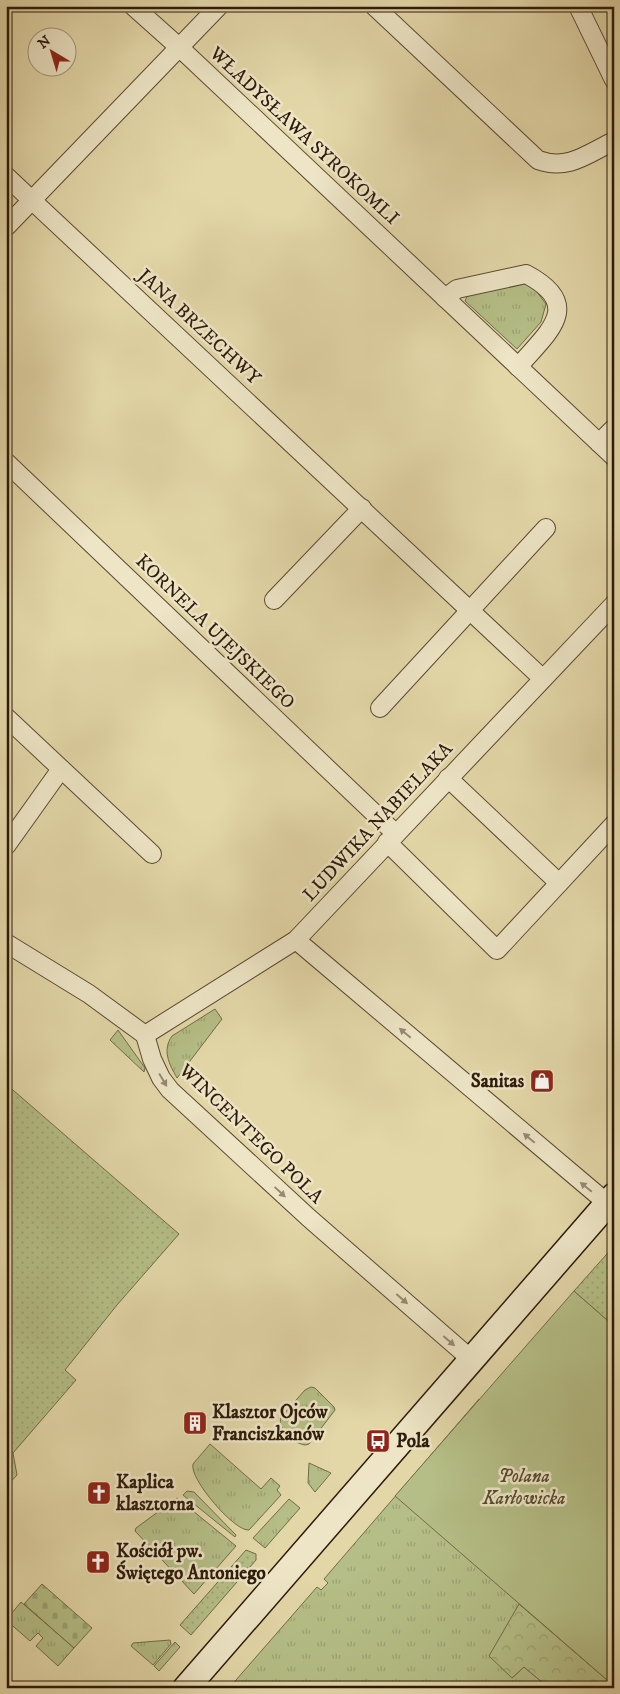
<svg xmlns="http://www.w3.org/2000/svg" width="620" height="1694" font-family="'IM FELL DW Pica',serif">
<style>
.grass{fill:url(#grass-tufts);stroke:#716c48}
.forest{fill:url(#forest-crowns);stroke:#716c48}
.cemetery{fill:url(#cemetery-stones);stroke:#716c48}
.park{fill:#b5be86;stroke:#716c48}
.garden{fill:url(#garden-dots);stroke:#716c48}
.lines{fill:none;stroke-linecap:round;stroke-linejoin:round}
.street-casing{stroke:#5a4a32;stroke-width:20}
.secondary-casing{stroke:#2d1b0b;stroke-width:28}
.street{stroke:#ede5c6;stroke-width:18}
.secondary{stroke:#ede5c6;stroke-width:25}
.oneway{fill:#978a72}
.labels{text-anchor:middle;dominant-baseline:central;stroke-width:5;stroke-linejoin:round;paint-order:stroke}
.street-label{font-size:19px;fill:#2d1b0b;stroke:#ede5c6}
.poi-label{font-size:19px;font-weight:bold;fill:#2d1b0b;stroke:#ede5c6;text-anchor:start}
.park-label{font-size:19px;font-style:italic;fill:#564c30;stroke:#ede5c6}
</style>
<defs>
<pattern id="grass-tufts" width="24" height="20" patternUnits="userSpaceOnUse" patternTransform="scale(1.25)"><rect width="24" height="20" fill="#b5be86"/><path d="M3 7l-1-3M5 7V3M7 7l1-3M15 17l-1-3M17 17v-4M19 17l1-3" fill="none" stroke="#9ca372"/></pattern>
<pattern id="forest-crowns" width="20" height="18" patternUnits="userSpaceOnUse" patternTransform="scale(1.25)"><rect width="20" height="18" fill="#b5be86"/><path d="M2 6a3 3 0 1 1 6 0M12 15a3 3 0 1 1 6 0" fill="none" stroke="#9ca372"/></pattern>
<pattern id="cemetery-stones" width="16" height="16" patternUnits="userSpaceOnUse" patternTransform="scale(1.25)"><rect width="16" height="16" fill="#b5be86"/><path d="M2 7V4a2 2 0 0 1 4 0v3zM10 15v-3a2 2 0 0 1 4 0v3z" fill="#9ca372"/></pattern>
<pattern id="garden-dots" width="8" height="8" patternUnits="userSpaceOnUse" patternTransform="scale(1.25)"><rect width="8" height="8" fill="#b5be86"/><path d="M2 2h.1M6 6h.1" fill="none" stroke="#9ca372" stroke-width="1.8" stroke-linecap="round"/></pattern>
</defs>
<rect width="100%" height="100%" fill="#e3d7a8"/>
<filter id="stains"><feTurbulence type="fractalNoise" baseFrequency=".004" numOctaves="4"/><feColorMatrix values="0 0 0 0 .2 0 0 0 0 .09 0 0 0 0 .02 0 0 0 .5 -.17"/></filter>
<radialGradient id="worn" r=".72"><stop offset=".6" stop-color="#630" stop-opacity="0"/><stop offset="1" stop-color="#630" stop-opacity=".3"/></radialGradient>
<g class="grass">
<polygon points="523,282 533,287 546,304 541,322 517,349 465,301 468,294"/>
<path d="M215 1009 222 1019 177 1078C169 1064 162 1050 172 1036Z"/>
<polygon points="118,1030 145,1068 144,1072 110,1040"/>
<path d="M311 1387 315 1388 334 1407 335 1410 309 1444 305 1445C293 1443 277 1429 281 1417L305 1390Z"/>
<polygon points="479,1399 614,1686 519,1604 512,1678 524,1667 549,1688 229,1688 317,1587 321,1590 328,1583 324,1579"/>
<path d="M210 1444 261 1489 271 1478 280 1486 277 1490 281 1495 249 1530C235 1532 189 1479 193 1464Z"/>
<polygon points="309,1463 331,1473 315,1492 308,1483"/>
<polygon points="187,1491 194,1492 236,1535 235,1537 183,1495"/>
<polygon points="177,1498 236,1546 194,1594 135,1531 136,1528"/>
<polygon points="289,1499 300,1508 265,1548 253,1538"/>
<polygon points="21,1602 74,1648 58,1666 36,1646 43,1638 38,1633 30,1641 6,1620"/>
<polygon points="170,1640 171,1644 153,1665 131,1646 133,1643"/>
<polygon points="175,1642 180,1647 159,1671 154,1666"/>
</g>
<polygon class="forest" points="519,1604 614,1686 614,1688 549,1688 524,1667 512,1678 489,1656"/>
<polygon class="cemetery" points="42,1584 92,1628 74,1648 24,1604"/>
<polygon class="park" points="574,1291 614,1326 614,1686 395,1496"/>
<g class="garden">
<polygon points="6,1084 179,1234 117,1305 65,1370 76,1380 13,1453 17,1475 6,1487"/>
<polygon points="614,1246 614,1326 574,1291"/>
<polygon points="246,1550 256,1554 256,1560 191,1635 180,1625"/>
</g>
<g class="lines">
<defs>
<g id="street">
<polyline points="133,6 180,48 614,457"/>
<path d="M374 6 538 160C568 171 587 154 614 141"/>
<polyline points="578,6 614,80"/>
<polyline points="6,176 542,678"/>
<polyline points="6,227 219,6"/>
<path d="M445 298 457 289 526 274C585 305 548 332 518 367"/>
<polyline points="599,443 614,428"/>
<polyline points="6,462 395,833"/>
<polyline points="274,600 362,508"/>
<polyline points="380,708 546,528"/>
<polyline points="6,717 152,854"/>
<polyline points="448,778 559,883"/>
<polyline points="387,842 497,950 614,824"/>
<polyline points="6,846 61,769"/>
<polyline points="296,940 607,1203"/>
<polyline points="6,943 89,994 145,1035 152,1059 161,1078 170,1090 309,1218 472,1360"/>
<polyline points="145,1035 296,940 614,604"/>
</g>
<polyline id="secondary" points="186,1688 614,1196"/>
</defs>
<use href="#street" class="street-casing"/>
<use href="#secondary" class="secondary-casing"/>
<use href="#street" class="street"/>
<use href="#secondary" class="secondary"/>
</g>
<defs><path id="oneway-solid" d="M-6-.8H1V-3.2L6.5 0L1 3.2V.8H-6Z" transform="scale(1.25)"/></defs>
<g class="oneway">
<use href="#oneway-solid" transform="translate(405 1033) rotate(-140)"/>
<use href="#oneway-solid" transform="translate(163 1080) rotate(59)"/>
<use href="#oneway-solid" transform="translate(529 1138) rotate(-140)"/>
<use href="#oneway-solid" transform="translate(586 1187) rotate(-141)"/>
<use href="#oneway-solid" transform="translate(280 1192) rotate(43)"/>
<use href="#oneway-solid" transform="translate(402 1299) rotate(41)"/>
<use href="#oneway-solid" transform="translate(449 1341) rotate(41)"/>
</g>
<defs>
<symbol id="shop-square" viewBox="-11 -11 22 22"><rect x="-9" y="-9" width="18" height="18" rx="4" fill="#8f2418" stroke="#ede5c6"/><path d="M-5-2.5h2.3a2.7 3.5 0 0 1 5.4 0H5L5.5 6h-11ZM-1.5-2.5h3a1.5 2.3 0 0 0-3 0Z" fill="#fff"/></symbol>
<symbol id="building-square" viewBox="-11 -11 22 22"><rect x="-9" y="-9" width="18" height="18" rx="4" fill="#8f2418" stroke="#ede5c6"/><path d="M-4-6H4V6H1V3H-1V6H-4ZM-2.5-4.3h1.7v1.8h-1.7ZM.8-4.3h1.7v1.8H.8ZM-2.5-1h1.7V.8h-1.7ZM.8-1h1.7V.8H.8Z" fill="#fff"/></symbol>
<symbol id="bus-square" viewBox="-11 -11 22 22"><rect x="-9" y="-9" width="18" height="18" rx="4" fill="#8f2418" stroke="#ede5c6"/><path d="M-5-6H5V4H4V6H2V4H-2V6H-4V4H-5ZM-3.5-4V0h7V-4ZM-3.5 1.2v1.5H-2V1.2ZM2 1.2v1.5H3.5V1.2Z" fill="#fff"/></symbol>
<symbol id="church-square" viewBox="-11 -11 22 22"><rect x="-9" y="-9" width="18" height="18" rx="4" fill="#8f2418" stroke="#ede5c6"/><path d="M-1.2-6h2.4v3.5h3.3v2.4h-3.3V6h-2.4V-.1h-3.3v-2.4h3.3Z" fill="#fff"/></symbol>
</defs>
<g fill-rule="evenodd">
<use href="#shop-square" x="528" y="1067" width="28" height="28"/>
<use href="#building-square" x="181" y="1409" width="28" height="28"/>
<use href="#bus-square" x="364" y="1427" width="28" height="28"/>
<use href="#church-square" x="85" y="1479" width="28" height="28"/>
<use href="#church-square" x="84" y="1548" width="28" height="28"/>
</g>
<g class="labels">
<g class="street-label">
<text transform="translate(304 136) rotate(43)">WŁADYSŁAWA SYROKOMLI</text>
<text transform="translate(199 327) rotate(43)">JANA BRZECHWY</text>
<text transform="translate(215 632) rotate(44)">KORNELA UJEJSKIEGO</text>
<text transform="translate(378 822) rotate(-47)">LUDWIKA NABIELAKA</text>
<text transform="translate(251 1134) rotate(44)">WINCENTEGO POLA</text>
</g>
<g class="poi-label">
<text x="524" y="1081" text-anchor="end">Sanitas</text>
<text x="212" y="1412">Klasztor Ojców<tspan x="212" dy="22">Franciszkanów</tspan></text>
<text x="396" y="1441">Pola</text>
<text x="116" y="1482">Kaplica<tspan x="116" dy="22">klasztorna</tspan></text>
<text x="116" y="1551">Kościół pw.<tspan x="116" dy="22">Świętego Antoniego</tspan></text>
</g>
<g class="park-label">
<text x="524" y="1476">Polana<tspan x="524" dy="22">Karłowicka</tspan></text>
</g>
</g>
<rect width="620" height="1694" fill="none" stroke="#e3d7a8" stroke-width="25"/>
<rect x="8" y="8" width="605" height="1679" fill="none" stroke="#2d1b0b" stroke-width="2.5"/>
<rect x="12" y="12" width="595" height="1669" fill="none" stroke="#2d1b0b"/>
<g transform="translate(52 52) rotate(322)"><circle r="24" fill="#ede5c6" stroke="#a0947b"/>
<path d="M0-4L9 19L0 12L-9 19Z" fill="#8f2418"/>
<text y="-8" font-size="14" font-weight="bold" text-anchor="middle" fill="#2d1b0b">N</text>
</g>
<rect width="100%" height="100%" filter="url(#stains)"/>
<rect width="100%" height="100%" fill="url(#worn)"/>
</svg>
